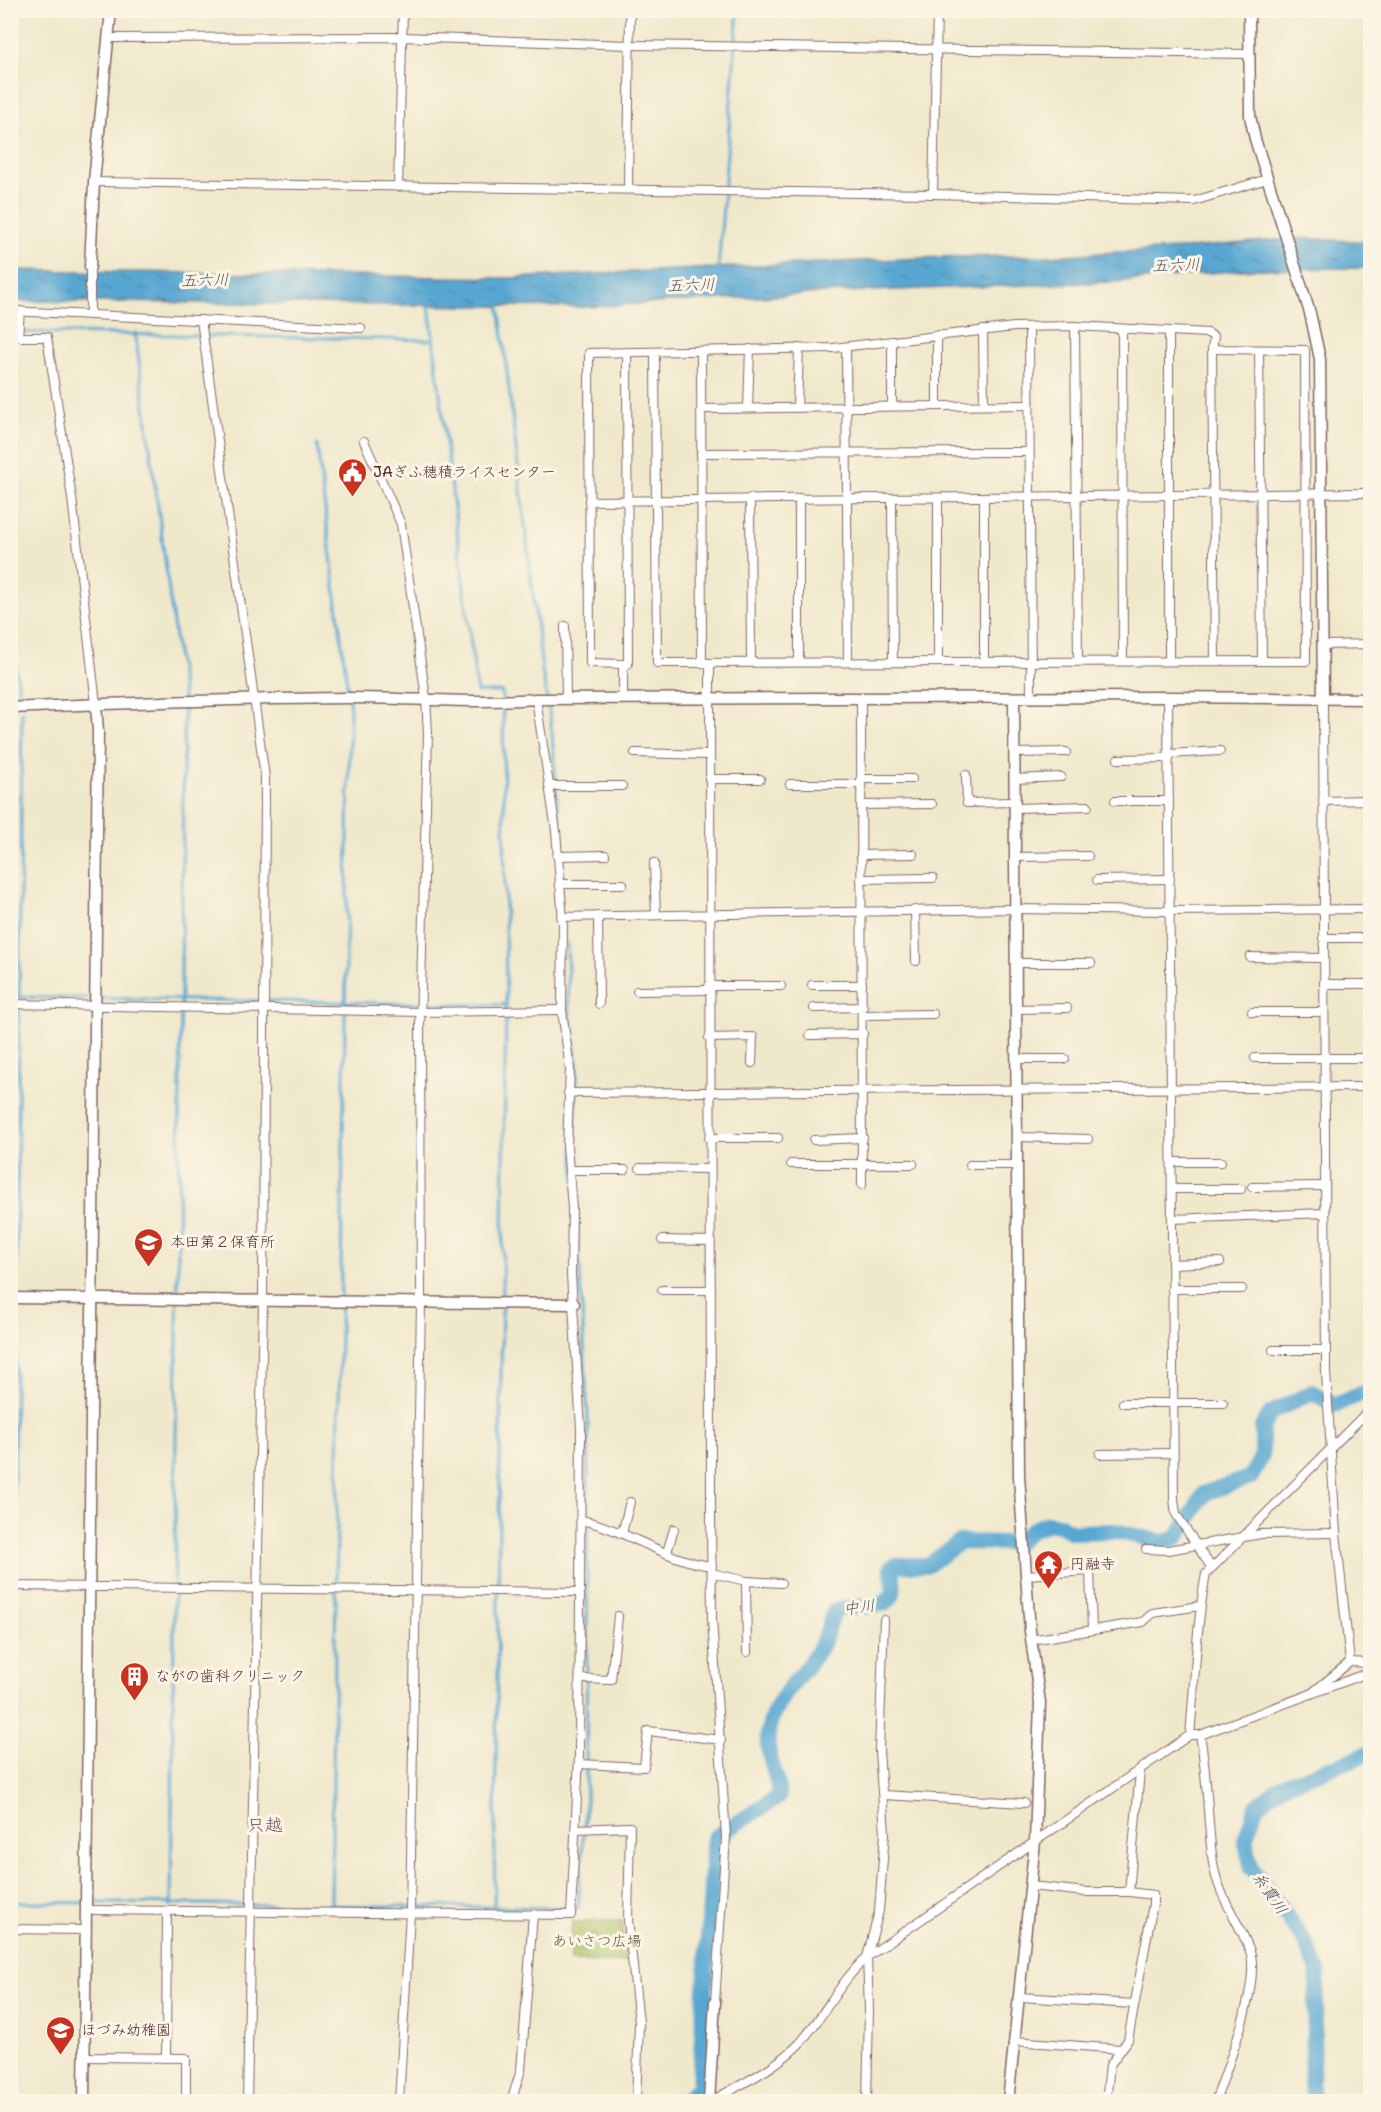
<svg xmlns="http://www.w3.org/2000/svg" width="1381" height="2112" font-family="'Shantell Sans','Klee One',sans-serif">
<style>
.park{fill:url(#park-crowns);stroke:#7b724a;stroke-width:1.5}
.water{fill:url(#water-ripples);stroke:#52637e;stroke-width:1.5}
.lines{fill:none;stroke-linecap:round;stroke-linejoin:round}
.stream{stroke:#59a7d2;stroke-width:3}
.river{stroke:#59a7d2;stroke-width:16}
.minor-casing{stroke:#846563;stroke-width:10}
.tertiary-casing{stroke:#846563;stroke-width:13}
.minor{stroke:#fff;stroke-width:8}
.tertiary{stroke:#fff;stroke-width:10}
.labels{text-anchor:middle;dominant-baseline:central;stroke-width:6;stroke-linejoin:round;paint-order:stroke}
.poi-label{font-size:15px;fill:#4a1f2b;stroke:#fcf5e5;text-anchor:start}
.park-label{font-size:15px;fill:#67513e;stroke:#fcf5e5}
.water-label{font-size:16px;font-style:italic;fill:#50556e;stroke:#fcf5e5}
.quarter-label{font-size:18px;fill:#754961;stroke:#fcf5e5}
</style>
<defs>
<pattern id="park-crowns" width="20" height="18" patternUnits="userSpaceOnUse" patternTransform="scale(1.5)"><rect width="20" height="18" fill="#acc46a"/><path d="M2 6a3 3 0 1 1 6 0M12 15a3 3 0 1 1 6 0" fill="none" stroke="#8e9f57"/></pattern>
<pattern id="water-ripples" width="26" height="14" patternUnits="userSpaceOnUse" patternTransform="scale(1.5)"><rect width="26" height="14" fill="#59a7d2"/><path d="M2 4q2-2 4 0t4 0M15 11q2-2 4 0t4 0" fill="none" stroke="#4c87ab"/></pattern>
</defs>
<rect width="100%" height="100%" fill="#fcf5e5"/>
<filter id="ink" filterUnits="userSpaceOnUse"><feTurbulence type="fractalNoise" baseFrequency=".0167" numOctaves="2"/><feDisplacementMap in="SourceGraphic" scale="12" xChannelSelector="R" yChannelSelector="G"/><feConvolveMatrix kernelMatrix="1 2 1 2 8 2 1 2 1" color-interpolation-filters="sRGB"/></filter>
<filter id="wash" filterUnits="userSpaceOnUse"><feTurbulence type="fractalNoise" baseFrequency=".008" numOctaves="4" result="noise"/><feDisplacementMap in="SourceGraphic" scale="24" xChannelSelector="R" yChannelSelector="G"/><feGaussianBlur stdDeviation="1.35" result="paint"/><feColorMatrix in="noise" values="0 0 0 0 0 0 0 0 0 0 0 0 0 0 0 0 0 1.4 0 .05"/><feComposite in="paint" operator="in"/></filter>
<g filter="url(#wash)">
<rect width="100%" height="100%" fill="#f0e8cb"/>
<polygon class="park" points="622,1921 626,1962 570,1961 572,1922"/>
<polygon class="water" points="1298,238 1370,242 1370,268 1254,269 1113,282 841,292 587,307 11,301 10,270 510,278 943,257 1047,256 1178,249"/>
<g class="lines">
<g class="stream">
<polyline points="718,271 738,10"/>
<polyline points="499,304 542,670 551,723 564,880"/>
<polyline points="429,305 477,692 502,692 503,708 506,1005 494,1907"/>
<polyline points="10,332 434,340"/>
<polyline points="135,332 183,698"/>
<polyline points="317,445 350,708 331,1905"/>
<polyline points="10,629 21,704"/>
<polyline points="20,997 506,1005"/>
<polyline points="16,1295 22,711"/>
<polyline points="10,1764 16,1302"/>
<polyline points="10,1902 578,1908 586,1801 588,1419 574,1162 577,1067 569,1007 567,942"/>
<polyline points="171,1906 184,705"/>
</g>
<g class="river">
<path d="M683 2102 699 2087 714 1838 778 1797C781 1778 765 1757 768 1734 771 1699 805 1675 821 1646 827 1635 830 1622 834 1611 849 1603 890 1613 893 1592 895 1585 892 1576 891 1568L896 1565H928L960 1542 1017 1543 1031 1530 1048 1523 1060 1525 1072 1532 1114 1531 1162 1542 1176 1539 1205 1493 1251 1477 1262 1455V1427L1271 1413 1312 1392 1335 1405 1370 1390"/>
<polyline points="1314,2102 1311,2081 1318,1971 1305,1942 1252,1868 1245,1840 1256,1807 1281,1786 1370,1753"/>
</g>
</g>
</g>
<g filter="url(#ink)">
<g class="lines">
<defs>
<g id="minor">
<polyline points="108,38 402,37 629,45 1248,54"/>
<polyline points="94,182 933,194 1194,201 1267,179"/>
<polyline points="398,187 403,10"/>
<polyline points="628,189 630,10"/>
<polyline points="933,194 937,10"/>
<polyline points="90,267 90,315"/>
<polyline points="10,311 361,328"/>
<polyline points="20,311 18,337 47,337 72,498 96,704"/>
<polyline points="201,320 265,777 263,1303 247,2102"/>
<polyline points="1075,326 1078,661"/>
<polyline points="1029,328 1031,698"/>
<polyline points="1122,329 1123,661"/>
<polyline points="983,330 984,405"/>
<polyline points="1169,332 1169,661"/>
<polyline points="937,335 937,405"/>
<polyline points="846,347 848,662"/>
<polyline points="1212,349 1215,661"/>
<polyline points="1259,350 1262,661"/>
<polyline points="701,351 702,663"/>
<polyline points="892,406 892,341"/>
<polyline points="748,408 750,349"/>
<polyline points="797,408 799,348"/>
<polyline points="702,409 1029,405"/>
<polyline points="364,441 401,524 426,698 428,734 420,1024 421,1303 410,1913 399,2102"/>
<polyline points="701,453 1029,452"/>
<polyline points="750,498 751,662"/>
<polyline points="799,498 799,662"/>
<polyline points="892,498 893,661"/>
<polyline points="938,498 938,662"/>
<polyline points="589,501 1370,493"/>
<polyline points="565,626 566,699"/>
<polyline points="1323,645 1370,644"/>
<polyline points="984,661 984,498"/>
<polyline points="710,663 711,1516 712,1619 726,1837 715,2002"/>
<polyline points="623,664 590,663 589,353 833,348 1014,327 1075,326 1208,333 1214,337 1212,349 1305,350 1306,661 657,663 655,352"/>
<polyline points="1168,697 1174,1499 1176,1514 1211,1567"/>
<polyline points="623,699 623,664 628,664 627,352"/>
<polyline points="861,699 862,1185"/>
<polyline points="1323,699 1326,1372 1336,1533 1350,1662 1370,1663"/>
<polyline points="635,753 708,755"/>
<polyline points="1014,753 1066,752"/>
<polyline points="1169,754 1220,751"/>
<polyline points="1118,759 1169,758"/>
<polyline points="966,775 967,803 1014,802"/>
<polyline points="709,779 760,779"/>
<polyline points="861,779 912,779"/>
<polyline points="1014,779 1061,777"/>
<polyline points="790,784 861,784"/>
<polyline points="549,786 622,786"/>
<polyline points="1115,801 1169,801"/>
<polyline points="1323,801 1370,800"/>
<polyline points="861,805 932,804"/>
<polyline points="1014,808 1088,806"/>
<polyline points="861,855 913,854"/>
<polyline points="557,856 605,855"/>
<polyline points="1014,857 1088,856"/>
<polyline points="654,863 656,915"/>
<polyline points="861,879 933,878"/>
<polyline points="1097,880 1170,879"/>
<polyline points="559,884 623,884"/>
<polyline points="915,910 916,961"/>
<polyline points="598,916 599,1004"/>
<polyline points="561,917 1014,909 1170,911 1370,909"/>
<polyline points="1323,938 1370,938"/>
<polyline points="1250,957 1324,958"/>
<polyline points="1015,963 1091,963"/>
<polyline points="1324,984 1370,984"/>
<polyline points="812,985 862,985"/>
<polyline points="709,986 781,986"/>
<polyline points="637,991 709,990"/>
<polyline points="10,1004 421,1012 562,1010"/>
<polyline points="814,1008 863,1007"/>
<polyline points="1016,1009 1067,1008"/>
<polyline points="1252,1012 1324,1012"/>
<polyline points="863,1015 933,1014"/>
<polyline points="810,1035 863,1034"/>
<polyline points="709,1038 753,1037 752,1063"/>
<polyline points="1255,1058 1370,1058"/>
<polyline points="1017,1059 1065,1059"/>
<polyline points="568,1093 1370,1087"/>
<polyline points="1017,1137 1088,1139"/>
<polyline points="709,1138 778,1138"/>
<polyline points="814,1140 863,1138"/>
<polyline points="1172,1162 1221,1162"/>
<polyline points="791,1164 913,1164"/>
<polyline points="970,1165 1017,1165"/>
<polyline points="640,1168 709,1169"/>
<polyline points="569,1170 625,1170"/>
<polyline points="1252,1187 1325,1186"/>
<polyline points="1172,1189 1241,1189"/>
<polyline points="1172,1219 1325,1213"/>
<polyline points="662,1240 709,1241"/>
<polyline points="1172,1264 1220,1262"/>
<polyline points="1172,1289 1242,1289"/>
<polyline points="662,1290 711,1290"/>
<polyline points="1273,1350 1325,1350"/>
<polyline points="1123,1403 1223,1403"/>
<polyline points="1100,1454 1173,1453"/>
<path d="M581 1520C626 1529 666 1561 712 1566"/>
<polyline points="622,1533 630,1502"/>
<polyline points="1146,1549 1168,1550 1261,1534 1336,1533"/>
<polyline points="667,1552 674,1529"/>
<polyline points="712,1573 746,1581 781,1583"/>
<polyline points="1026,1575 1090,1571 1092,1630"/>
<polyline points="746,1581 747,1652"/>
<polyline points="10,1586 579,1592"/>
<polyline points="1031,1640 1143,1622 1153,1613 1200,1606"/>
<polyline points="580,1679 611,1680 618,1616"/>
<polyline points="1313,1692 1350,1662"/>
<path d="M1190 1735C1195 1682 1196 1626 1206 1574L1370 1409"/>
<path d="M1200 1735C1208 1777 1207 1821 1213 1863 1218 1896 1239 1921 1250 1951 1261 1985 1227 2067 1215 2102"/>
<polyline points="579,1764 644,1767 648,1731 721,1740"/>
<polyline points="883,1795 1024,1803"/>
<polyline points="576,1829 630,1827 628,1920 639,2023 636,2102"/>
<polyline points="1031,1886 1086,1892 1129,1892"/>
<polyline points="86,1910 571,1915 579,1757 581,1428 571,1275 572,1208 567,1146 570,1069 562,1010 563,921 556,831 536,699"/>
<polyline points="10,1929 84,1930"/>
<polyline points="1020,1997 1134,2004"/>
<polyline points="1014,2041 1121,2049"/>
<polyline points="85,2057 186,2058 186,2102"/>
<polyline points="166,2058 167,1911"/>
<polyline points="511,2102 521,2070 533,1914"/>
<path d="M710 2102C739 2085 775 2069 799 2044 824 2017 839 1982 867 1957L1190 1735H1200L1370 1672"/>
<polyline points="867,2102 869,2009 867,1957 879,1911 885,1833 879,1751 884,1620"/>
<polyline points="1106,2102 1110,2065 1128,2040 1153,1904 1153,1895 1129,1892 1140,1771"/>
</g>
<g id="tertiary">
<polyline points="1249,10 1250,116 1255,139 1310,313 1320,359 1323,699"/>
<polyline points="90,267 94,182 111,10"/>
<path d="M10 708C123 703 236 699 349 698 411 698 474 704 536 699L1168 697 1370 699"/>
<polyline points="10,1298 574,1304"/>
<polyline points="84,2102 98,732 96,704"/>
<polyline points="709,2102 715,2002"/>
<polyline points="1008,2102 1035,1841 1040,1703 1030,1631 1019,1476 1014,698"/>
</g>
</defs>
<use href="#minor" class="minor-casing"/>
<use href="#tertiary" class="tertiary-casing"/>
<use href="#minor" class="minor"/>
<use href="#tertiary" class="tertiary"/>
</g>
</g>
<defs>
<symbol id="civic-pin" viewBox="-11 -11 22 30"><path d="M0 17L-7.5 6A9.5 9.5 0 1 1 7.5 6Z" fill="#c8321e" stroke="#fcf5e5"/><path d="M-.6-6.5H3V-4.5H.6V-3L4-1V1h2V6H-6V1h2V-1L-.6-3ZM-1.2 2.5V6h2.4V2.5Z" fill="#fff"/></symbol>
<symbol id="school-pin" viewBox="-11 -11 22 30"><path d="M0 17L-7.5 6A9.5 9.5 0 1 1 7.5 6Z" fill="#c8321e" stroke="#fcf5e5"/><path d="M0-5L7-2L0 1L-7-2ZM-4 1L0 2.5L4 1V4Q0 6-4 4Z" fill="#fff"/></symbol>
<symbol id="temple-pin" viewBox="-11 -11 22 30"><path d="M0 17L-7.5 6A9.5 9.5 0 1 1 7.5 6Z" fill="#c8321e" stroke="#fcf5e5"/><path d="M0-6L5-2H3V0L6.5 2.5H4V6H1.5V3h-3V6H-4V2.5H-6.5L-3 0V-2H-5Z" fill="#fff"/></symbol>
<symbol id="building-pin" viewBox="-11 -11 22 30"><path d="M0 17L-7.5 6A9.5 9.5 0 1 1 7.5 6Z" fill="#c8321e" stroke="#fcf5e5"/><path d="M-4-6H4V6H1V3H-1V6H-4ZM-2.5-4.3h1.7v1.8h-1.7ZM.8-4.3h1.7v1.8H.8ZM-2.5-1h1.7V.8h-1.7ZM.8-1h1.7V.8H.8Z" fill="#fff"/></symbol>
</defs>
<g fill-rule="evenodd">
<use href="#civic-pin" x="336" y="456" width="33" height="45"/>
<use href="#school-pin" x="132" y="1226" width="33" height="45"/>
<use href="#temple-pin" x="1032" y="1548" width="33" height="45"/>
<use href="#building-pin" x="118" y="1660" width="33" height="45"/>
<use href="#school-pin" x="44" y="2014" width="33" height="45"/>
</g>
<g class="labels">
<g class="poi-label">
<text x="373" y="472">JAぎふ穂積ライスセンター</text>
<text x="170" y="1242">本田第２保育所</text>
<text x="1070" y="1564">円融寺</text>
<text x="155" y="1676">ながの歯科クリニック</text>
<text x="81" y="2030">ほづみ幼稚園</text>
</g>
<g class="park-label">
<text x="597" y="1941">あいさつ広場</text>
</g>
<g class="water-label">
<text transform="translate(1176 265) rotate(-2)">五六川</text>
<text transform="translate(205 280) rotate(-1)">五六川</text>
<text transform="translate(691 285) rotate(-2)">五六川</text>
<text transform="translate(859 1607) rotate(-7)">中川</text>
<text transform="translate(1270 1893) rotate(55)">糸貫川</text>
</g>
<g class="quarter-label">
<text x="265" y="1825">只越</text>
</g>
</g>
<rect width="1381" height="2112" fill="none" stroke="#fcf5e5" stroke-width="36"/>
</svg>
